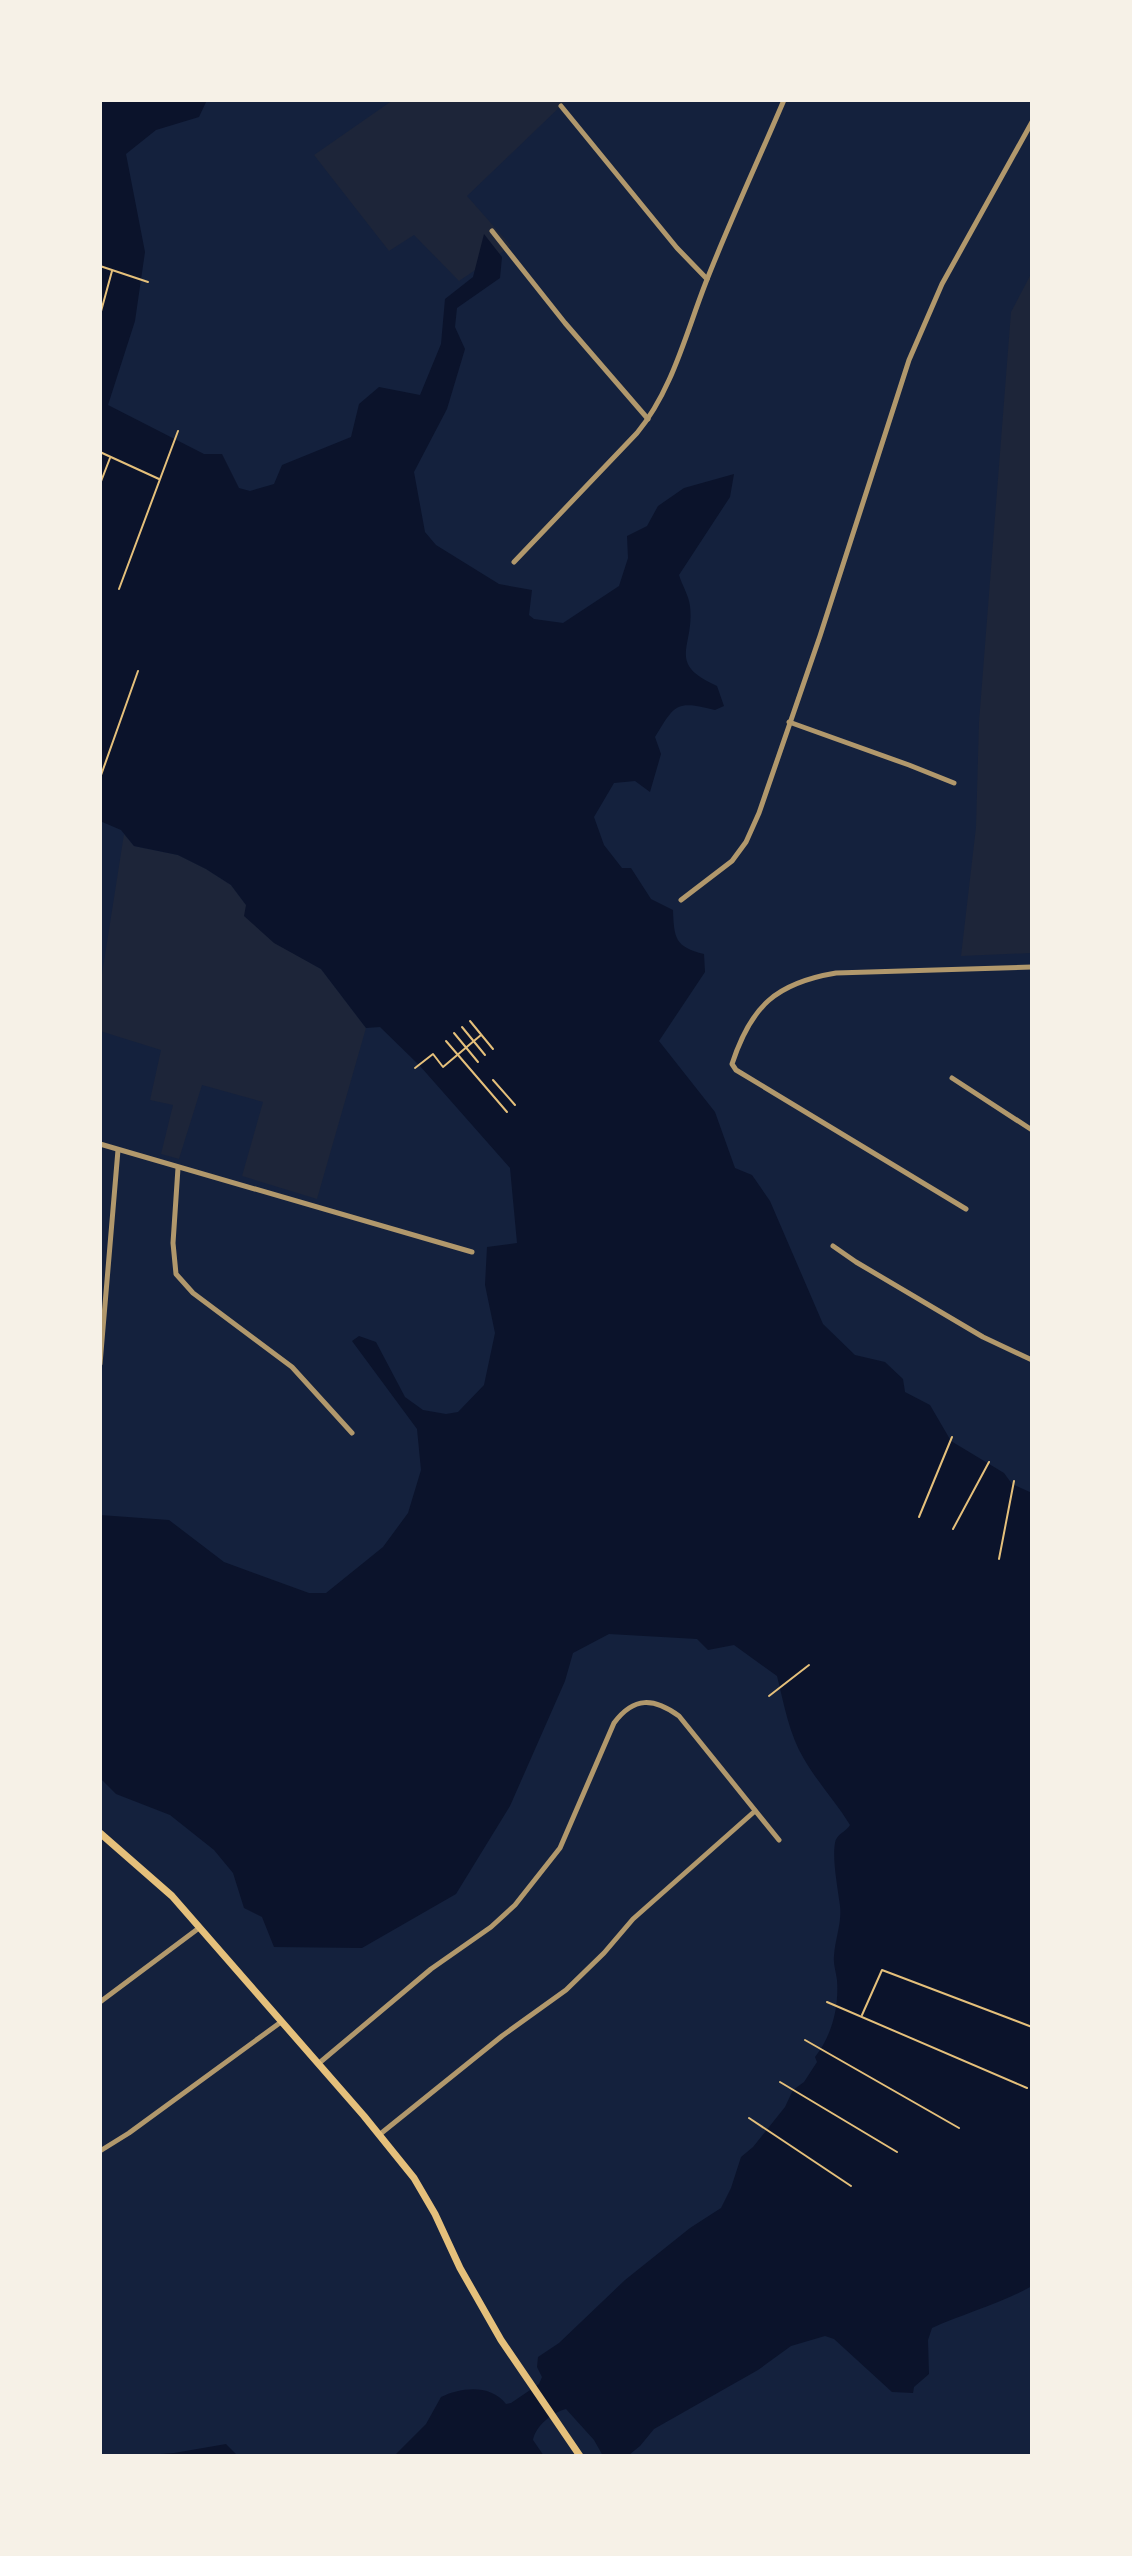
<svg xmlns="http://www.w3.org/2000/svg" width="1132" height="2556" font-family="'Zilla Slab',serif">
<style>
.green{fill:#1d2539}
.water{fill:#0b132b}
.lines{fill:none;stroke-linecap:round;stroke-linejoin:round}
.path{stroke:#e5c07b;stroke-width:2}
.minor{stroke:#b1986c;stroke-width:5}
.secondary{stroke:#e5c07b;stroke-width:7}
</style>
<rect width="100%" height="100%" fill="#14213d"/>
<g class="green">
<polygon points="393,100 567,100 467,196 511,246 459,281 414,235 389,251 314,155"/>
<polygon points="1032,272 1032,953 961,956 976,827 979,722 1011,312"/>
<polygon points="124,834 134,846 178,855 206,869 231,885 274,942 321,969 366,1028 317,1199 242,1176 263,1102 202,1085 179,1159 161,1154 173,1105 150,1100 161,1050 100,1031 100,987"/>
</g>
<g class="water">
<path d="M100 100H207L199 117 156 130 126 154 145 252 135 321 108 405 204 454H222L239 488 250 491 274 484 282 465 351 437 359 404 379 387 420 395 441 344 445 299 473 277 484 234 502 257 500 278 457 308 455 327 465 349 447 409 414 472 425 532 436 545 499 584 532 590 529 615 534 619 563 623 619 586 628 558 627 536 647 526 658 506 684 488 734 474 730 497 679 575C682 585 689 596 690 606 695 647 665 663 717 686L724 706 715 710C676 700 675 704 655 737L661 754 650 792 635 781 614 783 594 817 604 845 622 868H631L651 899 673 910C674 938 675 947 704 954L705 972 659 1041 715 1112 735 1168 752 1175 770 1201 823 1324 855 1355 885 1362 903 1379 905 1392 930 1405 951 1441 1004 1473 1012 1484 1032 1493V2286C1000 2304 965 2313 932 2328L928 2340 929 2374 914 2387 913 2393 892 2392 834 2339 825 2336 791 2346 758 2370 654 2429 640 2446 629 2455 603 2456 594 2440 566 2409C552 2413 536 2425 533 2440L544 2456H394L426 2424 441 2397C461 2387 491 2384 506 2404L511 2403 539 2384 542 2377 537 2367 538 2357 559 2343 625 2280 690 2228 721 2208 731 2188 741 2157 753 2147 785 2107 793 2090 804 2082 817 2062 815 2057C832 2035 839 2008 837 1980 836 1972 833 1964 834 1956 835 1939 842 1923 840 1906 838 1889 832 1860 835 1843 836 1834 846 1832 850 1825 836 1802 818 1783 804 1759 789 1734 784 1704 777 1676L734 1645 708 1650 697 1639 609 1634 573 1653 565 1681 510 1806 456 1894 362 1948 274 1947 262 1917 244 1908 233 1873 214 1850 170 1815 116 1794 100 1778V1515L169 1520 224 1562 309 1593H326L383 1547 408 1513 421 1470 417 1429 352 1341 359 1336 376 1342 405 1397 423 1410 446 1414 458 1412 484 1385 495 1333 485 1285 487 1247 517 1243 510 1168 420 1066 380 1027 366 1028 321 969 274 943 244 916 246 905 231 885 206 869 178 855 134 846 121 830 100 821Z"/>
<polygon points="226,2444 238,2456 134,2456 174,2453"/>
</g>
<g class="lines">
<g class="path">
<polyline points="100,266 148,282"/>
<polyline points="100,315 112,271"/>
<polyline points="100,452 159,479"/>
<polyline points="100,484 110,458"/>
<polyline points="119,589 178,431"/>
<polyline points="100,778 138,671"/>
<polyline points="470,1021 493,1049"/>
<polyline points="462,1027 485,1055"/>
<polyline points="454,1033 478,1062"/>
<polyline points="446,1041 507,1112"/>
<polyline points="415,1068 433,1054 443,1067 481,1035"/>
<polyline points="493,1080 515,1105"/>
<polyline points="919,1517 952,1437"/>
<polyline points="953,1529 989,1462"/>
<polyline points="999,1559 1014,1481"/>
<polyline points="769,1696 809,1665"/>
<polyline points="827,2002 1027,2088"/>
<polyline points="862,2015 882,1970 1032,2027"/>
<polyline points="805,2040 959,2128"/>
<polyline points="780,2082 897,2152"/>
<polyline points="749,2118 851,2186"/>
</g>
<g class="minor">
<polyline points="561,106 677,248 707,279"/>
<polyline points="492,231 565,323 648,419"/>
<path d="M514 562 637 433C672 391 686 333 706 282 730 221 758 161 784 100"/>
<polyline points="789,722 909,765 954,783"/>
<polyline points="681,900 732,861 746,842 759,813 820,636 909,360 942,284 1032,122"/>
<polyline points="952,1078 1032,1130"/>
<polyline points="100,1144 472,1252"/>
<polyline points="178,1168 173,1243 176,1274 193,1293 292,1367 352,1433"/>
<path d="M966 1209 736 1070 732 1064C751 1006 776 983 836 973L1032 967"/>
<polyline points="833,1246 856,1262 983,1337 1032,1360"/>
<polyline points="100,1364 118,1150"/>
<polyline points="100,2002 199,1928"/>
<path d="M318 2064 431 1969 491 1927 515 1905 560 1848 614 1723C634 1696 654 1698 679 1716L779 1840"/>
<polyline points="379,2135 502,2036 566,1990 604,1953 633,1919 755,1811"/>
<polyline points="100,2151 129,2133 281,2022"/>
</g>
<polyline class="secondary" points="100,1833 172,1896 364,2116 414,2178 435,2214 460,2268 501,2340 580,2456"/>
</g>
<rect width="1132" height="2556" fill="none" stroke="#f6f1e7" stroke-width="204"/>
</svg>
